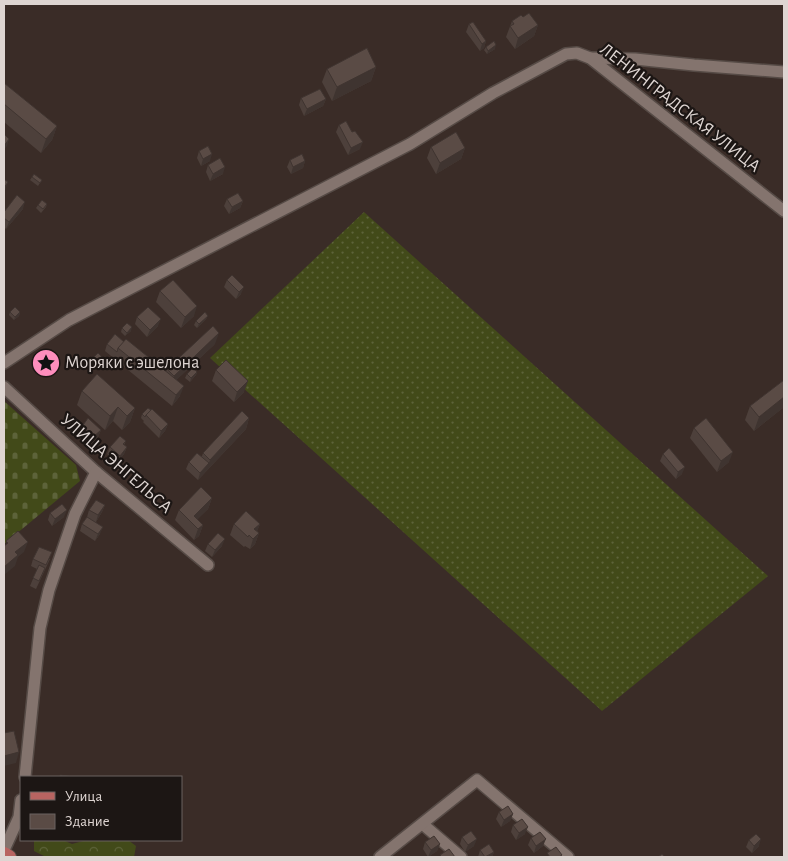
<svg xmlns="http://www.w3.org/2000/svg" width="788" height="861" font-family="'Alegreya Sans',sans-serif">
<style>
.grass{fill:url(#grass-dots)}
.forest{fill:url(#forest-crowns)}
.cemetery{fill:url(#cemetery-stones)}
.lines{fill:none;stroke-linecap:round;stroke-linejoin:round}
.minor-casing{stroke:#564b46;stroke-width:14}
.major-casing{stroke:#564b46;stroke-width:16}
.minor{stroke:#84746e;stroke-width:11}
.major{stroke:#b86461;stroke-width:14}
.wall{fill:#4d403b}
.shaded-wall{fill:#3f3430}
.building{fill:#5a4b45;stroke:#3f3430}
.labels{text-anchor:middle;dominant-baseline:central;stroke-width:4.5;stroke-linejoin:round;paint-order:stroke}
.street-label{font-size:18px;fill:#ded5d2;stroke:#1c1614}
.poi-label{font-size:18px;fill:#ded5d2;stroke:#1c1614;text-anchor:start}
</style>
<defs>
<pattern id="grass-dots" width="8" height="8" patternUnits="userSpaceOnUse" patternTransform="scale(1.25)"><rect width="8" height="8" fill="#424a19"/><path d="M2 2h.1M6 6h.1" fill="none" stroke="#5d633a" stroke-width="1.8" stroke-linecap="round"/></pattern>
<pattern id="forest-crowns" width="20" height="18" patternUnits="userSpaceOnUse" patternTransform="scale(1.25)"><rect width="20" height="18" fill="#424a19"/><path d="M2 6a3 3 0 1 1 6 0M12 15a3 3 0 1 1 6 0" fill="none" stroke="#5d633a"/></pattern>
<pattern id="cemetery-stones" width="16" height="16" patternUnits="userSpaceOnUse" patternTransform="scale(1.25)"><rect width="16" height="16" fill="#424a19"/><path d="M2 7V4a2 2 0 0 1 4 0v3zM10 15v-3a2 2 0 0 1 4 0v3z" fill="#5d633a"/></pattern>
</defs>
<rect width="100%" height="100%" fill="#3a2c27"/>
<polygon class="grass" points="364,212 768,576 602,711 210,358"/>
<polygon class="forest" points="34,840 63,840 72,844 87,840 128,840 136,846 134,857 46,857 34,851"/>
<polygon class="cemetery" points="4,401 76,465 80,481 4,544"/>
<g class="lines">
<defs>
<g id="minor">
<polyline points="590,58 635,59 694,65 784,72"/>
<polyline points="4,363 69,320 410,144 493,93 566,54 577,53 590,58 784,211"/>
<polyline points="4,387 96,472 208,565"/>
<polyline points="25,777 40,628 49,590 75,514 96,472"/>
<polyline points="426,827 461,857"/>
<polyline points="4,850 19,817 21,800"/>
<polyline points="380,857 477,780 568,857"/>
</g>
<polyline id="major" points="4,854 9,857"/>
</defs>
<use href="#minor" class="minor-casing"/>
<use href="#major" class="major-casing"/>
<use href="#minor" class="minor"/>
<use href="#major" class="major"/>
</g>
<g class="wall">
<polygon points="523,17 538,25 534,36 515,49 506,37 512,21"/>
<polygon points="469,24 486,41 484,48 480,51 466,32"/>
<polygon points="486,47 495,49 487,54 484,50"/>
<polygon points="376,67 371,81 332,101 322,82 327,69"/>
<polygon points="4,83 57,126 52,140 41,153 4,122"/>
<polygon points="301,98 326,99 323,106 304,116 299,105"/>
<polygon points="339,125 360,149 348,155 336,132"/>
<polygon points="431,147 465,148 461,159 436,174 427,158"/>
<polygon points="199,151 210,161 201,166 197,158"/>
<polygon points="290,160 305,161 303,168 291,174 287,167"/>
<polygon points="208,165 223,174 210,181 206,172"/>
<polygon points="32,177 42,180 38,186 30,180"/>
<polygon points="227,199 243,201 240,208 229,214 224,206"/>
<polygon points="47,204 46,207 41,213 36,208 38,205"/>
<polygon points="23,209 6,229 4,227 4,212"/>
<polygon points="227,280 241,294 236,299 224,287"/>
<polygon points="160,291 194,316 181,328 156,302"/>
<polygon points="10,312 20,312 19,316 14,320 9,315"/>
<polygon points="208,316 206,319 197,328 194,325 196,321"/>
<polygon points="137,317 158,326 147,337 135,324"/>
<polygon points="122,328 131,331 125,336 121,332"/>
<polygon points="124,342 166,372 167,369 215,344 176,380 180,396 172,406 105,351 107,344"/>
<polygon points="93,358 101,361 96,366 92,362"/>
<polygon points="216,370 244,392 234,402 212,381"/>
<polygon points="197,372 196,375 190,382 185,378 187,374"/>
<polygon points="784,380 784,407 754,431 745,420 750,406"/>
<polygon points="82,391 135,408 130,422 122,430 113,421 105,430 77,405"/>
<polygon points="142,414 168,424 165,431 159,438 143,422 144,421 141,418"/>
<polygon points="249,418 246,429 198,480 186,469 189,462 202,456 203,453"/>
<polygon points="81,428 101,430 98,437 90,445 78,435"/>
<polygon points="694,428 729,462 717,472 690,438"/>
<polygon points="126,441 124,445 127,447 124,454 117,463 107,454 110,447"/>
<polygon points="663,454 682,474 676,479 660,461"/>
<polygon points="212,498 208,509 197,519 203,525 199,536 194,540 175,520 179,510"/>
<polygon points="105,505 102,512 96,522 100,534 95,541 80,531 82,524 87,517 89,510"/>
<polygon points="50,513 64,517 52,526 48,520"/>
<polygon points="234,524 260,524 257,531 259,533 255,544 250,549 245,546 244,547 230,535"/>
<polygon points="208,544 222,546 212,557 205,551"/>
<polygon points="33,559 50,559 36,589 30,586 37,569 31,566"/>
<polygon points="499,812 513,814 510,821 501,827 496,819"/>
<polygon points="513,825 525,834 516,840 511,832"/>
<polygon points="462,837 474,846 465,852 460,844"/>
<polygon points="531,838 543,846 534,853 528,845"/>
<polygon points="749,840 759,846 752,853 746,847"/>
<polygon points="425,842 440,844 437,851 428,857 423,849"/>
<polygon points="480,850 494,852 492,857 478,857"/>
</g>
<g class="shaded-wall">
<polygon points="538,25 534,36 515,49 518,38"/>
<polygon points="486,41 484,48 480,51 482,44"/>
<polygon points="496,45 495,49 487,54 488,51"/>
<polygon points="376,67 371,81 332,101 337,87"/>
<polygon points="326,99 323,106 304,116 307,109"/>
<polygon points="57,126 52,140 41,153 46,139"/>
<polygon points="9,139 7,146 4,150 4,146"/>
<polygon points="363,142 360,149 348,155 351,148"/>
<polygon points="465,148 461,159 436,174 440,163"/>
<polygon points="212,154 210,161 201,166 203,159"/>
<polygon points="305,161 303,168 291,174 293,167"/>
<polygon points="225,167 223,174 210,181 213,174"/>
<polygon points="8,182 4,193 4,194 4,188"/>
<polygon points="243,201 240,208 229,214 232,207"/>
<polygon points="25,202 23,209 6,229 9,222"/>
<polygon points="244,287 241,294 236,299 239,292"/>
<polygon points="197,306 194,316 181,328 185,317"/>
<polygon points="20,312 19,316 14,320 15,317"/>
<polygon points="208,316 206,319 197,328 199,324"/>
<polygon points="161,319 158,326 147,337 150,330"/>
<polygon points="132,327 131,331 125,336 127,333"/>
<polygon points="219,333 215,344 170,386 174,376"/>
<polygon points="197,372 196,375 190,382 191,378"/>
<polygon points="248,381 244,392 234,402 237,392"/>
<polygon points="184,386 180,396 172,406 176,395"/>
<polygon points="784,397 784,407 754,431 759,417"/>
<polygon points="118,407 113,421 105,430 110,416"/>
<polygon points="135,408 130,422 122,430 127,416"/>
<polygon points="249,418 246,429 198,480 200,473 209,463 210,460"/>
<polygon points="168,424 165,431 159,438 161,431"/>
<polygon points="101,430 98,437 90,445 92,438"/>
<polygon points="127,447 124,454 117,463 120,456"/>
<polygon points="733,452 729,462 717,472 721,461"/>
<polygon points="685,467 682,474 676,479 678,472"/>
<polygon points="212,498 208,509 193,524 194,516"/>
<polygon points="105,505 102,512 96,522 98,515"/>
<polygon points="67,510 64,517 52,526 55,519"/>
<polygon points="260,524 256,534 254,529"/>
<polygon points="203,525 199,536 194,540 198,529"/>
<polygon points="103,527 100,534 95,541 98,534"/>
<polygon points="259,533 255,544 250,549 253,539"/>
<polygon points="225,539 222,546 212,557 215,550"/>
<polygon points="28,542 24,552 18,557 15,566 4,575 4,567 15,552"/>
<polygon points="19,752 16,763 4,766 4,756"/>
<polygon points="513,814 510,821 501,827 504,820"/>
<polygon points="528,827 525,834 516,840 519,833"/>
<polygon points="477,839 474,846 465,852 468,845"/>
<polygon points="546,839 543,846 534,853 536,846"/>
<polygon points="761,839 759,846 752,853 754,846"/>
<polygon points="440,844 437,851 428,857 431,850"/>
<polygon points="494,852 492,857 486,857"/>
</g>
<g class="building">
<polygon points="529,13 538,25 518,38 510,26 514,24 512,21 521,15 523,17"/>
<polygon points="473,22 486,41 482,44 469,24"/>
<polygon points="494,41 496,45 488,51 486,47"/>
<polygon points="367,48 376,67 337,87 327,69"/>
<polygon points="4,83 57,126 46,139 4,104"/>
<polygon points="320,89 326,99 307,109 301,98"/>
<polygon points="346,121 352,132 355,131 363,142 351,148 339,125"/>
<polygon points="456,132 465,148 440,163 431,147"/>
<polygon points="4,134 9,139 4,146"/>
<polygon points="208,146 212,154 203,159 199,151"/>
<polygon points="302,154 305,161 293,167 290,160"/>
<polygon points="220,158 225,167 213,174 208,165"/>
<polygon points="34,174 42,180 40,183 32,177"/>
<polygon points="4,179 8,182 4,188"/>
<polygon points="238,193 243,201 232,207 227,199"/>
<polygon points="17,195 25,202 9,222 4,218 4,212"/>
<polygon points="42,200 47,204 43,209 38,205"/>
<polygon points="232,275 244,287 239,292 227,280"/>
<polygon points="173,280 197,306 185,317 160,291"/>
<polygon points="15,307 20,312 15,317 10,312"/>
<polygon points="148,307 161,319 150,330 137,317"/>
<polygon points="205,312 208,316 199,324 196,321"/>
<polygon points="127,323 132,327 127,333 122,328"/>
<polygon points="213,326 219,333 174,376 167,369"/>
<polygon points="115,334 124,342 118,348 117,352 107,344"/>
<polygon points="126,339 184,386 176,395 118,348"/>
<polygon points="98,353 102,357 98,362 93,358"/>
<polygon points="226,360 248,381 237,392 216,370"/>
<polygon points="193,368 197,372 191,378 187,374"/>
<polygon points="97,374 135,408 127,416 118,407 110,416 82,391"/>
<polygon points="784,380 784,397 759,417 750,406"/>
<polygon points="148,408 151,410 146,415 145,417 142,414"/>
<polygon points="152,409 168,424 161,431 146,415"/>
<polygon points="242,411 249,418 210,460 203,453"/>
<polygon points="88,418 101,430 92,438 81,428"/>
<polygon points="706,418 733,452 721,461 694,428"/>
<polygon points="120,436 126,441 123,444 127,447 120,456 110,447"/>
<polygon points="669,448 685,467 678,472 663,454"/>
<polygon points="197,453 209,463 200,473 189,462"/>
<polygon points="201,487 212,498 194,516 203,525 198,529 179,510"/>
<polygon points="96,500 105,505 98,515 89,510"/>
<polygon points="62,504 67,510 55,519 50,513"/>
<polygon points="246,511 260,524 254,529 259,533 253,539 249,535 248,537 234,524"/>
<polygon points="87,517 103,527 98,534 82,524"/>
<polygon points="18,531 28,542 15,552 18,555 4,567 4,546 8,543 6,541"/>
<polygon points="218,533 225,539 215,550 208,544"/>
<polygon points="39,547 52,552 46,565 33,559"/>
<polygon points="39,565 45,568 39,581 33,578"/>
<polygon points="14,731 19,752 4,756 4,733"/>
<polygon points="60,775 75,777 60,777"/>
<polygon points="508,806 513,814 504,820 499,812"/>
<polygon points="522,819 528,827 519,833 513,825"/>
<polygon points="471,831 477,839 468,845 462,837"/>
<polygon points="540,832 546,839 536,846 531,838"/>
<polygon points="756,834 761,839 754,846 749,840"/>
<polygon points="434,836 440,844 431,850 425,842"/>
<polygon points="489,844 494,852 485,857 480,850"/>
<polygon points="556,847 562,855 559,857 550,857 547,853"/>
<polygon points="449,849 455,857 442,857 440,855"/>
<polygon points="662,854 665,857 658,857"/>
</g>
<defs>
<symbol id="sight-disc" viewBox="-11 -11 22 22"><circle r="9.5" fill="#fe8ebd" stroke="#1c1614"/><path d="M0-6L1.8-2.2L6-1.7L2.9 1.2L3.7 5.4L0 3.3L-3.7 5.4L-2.9 1.2L-6-1.7L-1.8-2.2Z" fill="#111"/></symbol>
</defs>
<g fill-rule="evenodd">
<use href="#sight-disc" x="30" y="347" width="32" height="32"/>
</g>
<g class="labels">
<g class="street-label">
<text transform="translate(680 108) rotate(38)">ЛЕНИНГРАДСКАЯ УЛИЦА</text>
<text transform="translate(116 464) rotate(41)">УЛИЦА ЭНГЕЛЬСА</text>
</g>
<g class="poi-label">
<text x="65" y="363">Моряки с эшелона</text>
</g>
</g>
<rect width="788" height="861" fill="none" stroke="#ded5d2" stroke-width="10"/>
<rect x="20" y="776" width="162" height="65" fill="#1c1614" stroke="#6a6260"/>
<rect x="30" y="792" width="25" height="8" fill="#b86461" stroke="#6a6260"/>
<text x="65" y="801" font-size="15" fill="#ded5d2">Улица</text>
<rect x="30" y="814" width="25" height="15" fill="#5a4b45" stroke="#6a6260"/>
<text x="65" y="826" font-size="15" fill="#ded5d2">Здание</text>
</svg>
